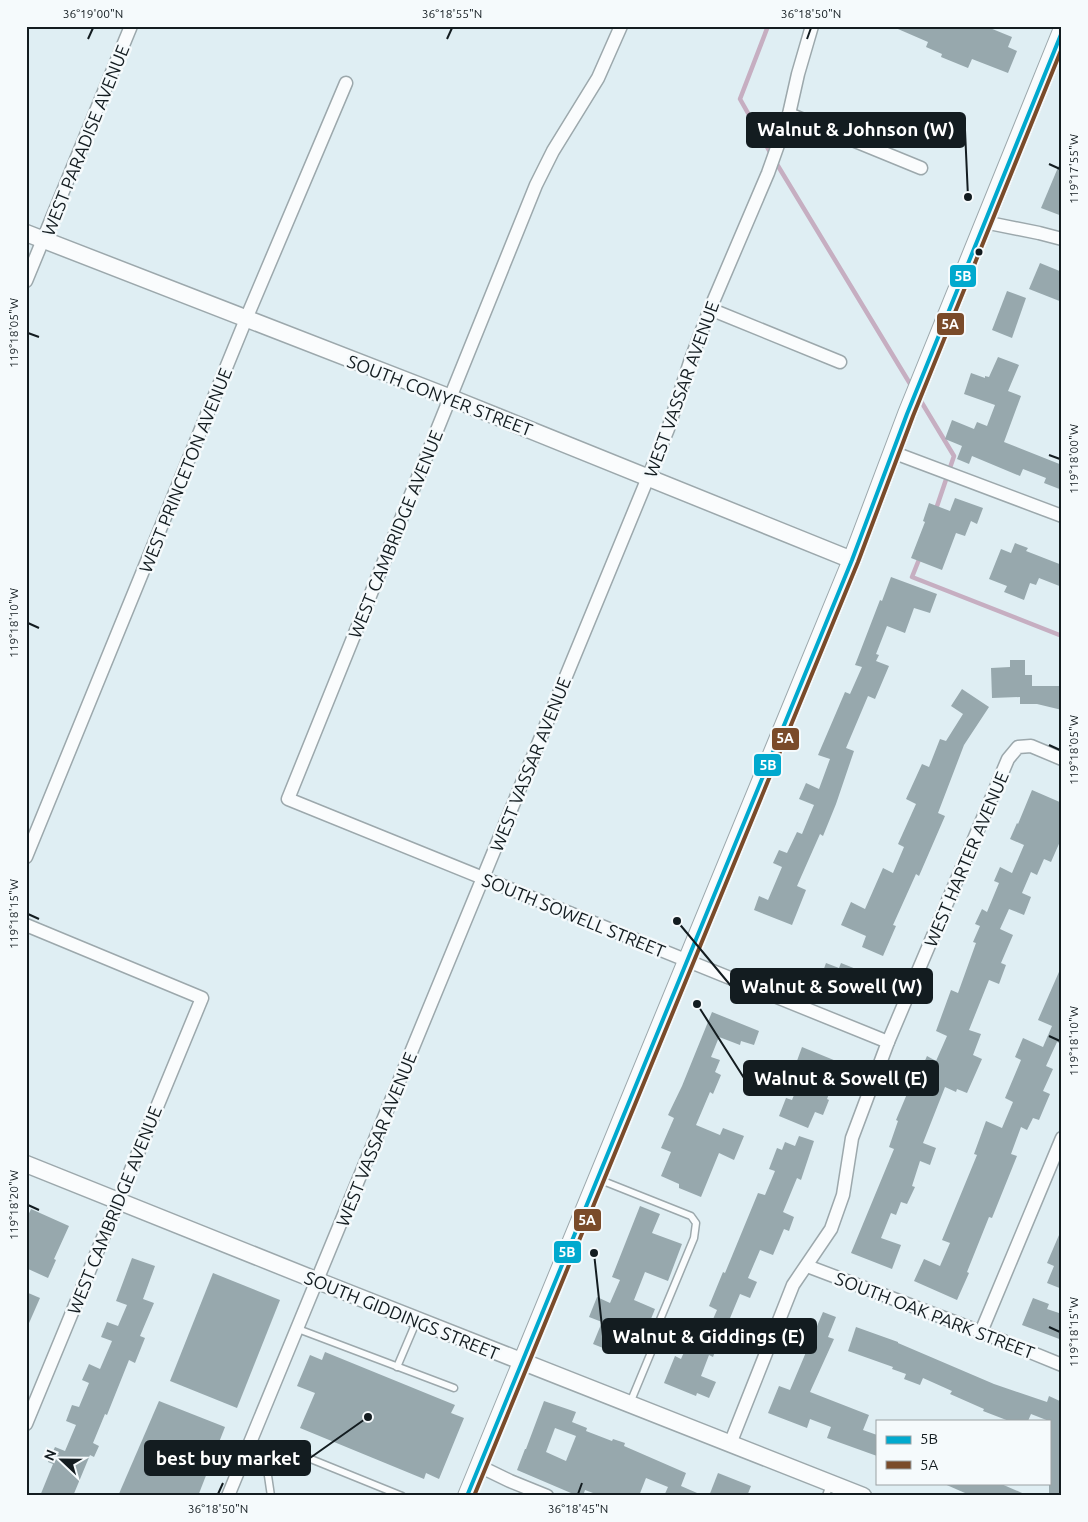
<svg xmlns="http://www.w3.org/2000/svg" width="1088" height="1522" font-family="Ubuntu,sans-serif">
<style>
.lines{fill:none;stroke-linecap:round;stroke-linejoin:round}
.stream{stroke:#c6aec1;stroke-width:4.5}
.building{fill:#97a8ad;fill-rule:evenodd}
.service-casing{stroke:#9ca8ac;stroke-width:9}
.minor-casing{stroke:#9ca8ac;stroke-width:15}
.tertiary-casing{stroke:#9ca8ac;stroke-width:19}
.secondary-casing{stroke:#9ca8ac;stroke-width:20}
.service{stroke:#fafcfd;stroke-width:6}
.minor{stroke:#fafcfd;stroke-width:12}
.tertiary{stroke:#fafcfd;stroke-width:16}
.secondary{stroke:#fafcfd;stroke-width:18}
.bus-1-casing{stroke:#f5fafc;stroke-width:8}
.bus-2-casing{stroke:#f5fafc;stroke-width:8}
.bus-1{stroke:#00a9ce;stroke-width:4}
.bus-2{stroke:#7a4b2a;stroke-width:4}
.ticks{fill:none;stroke:#131c20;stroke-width:2}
.bus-dot{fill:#131c20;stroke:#f5fafc;stroke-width:2}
.labels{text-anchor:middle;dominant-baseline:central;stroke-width:5;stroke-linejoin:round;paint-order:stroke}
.street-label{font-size:18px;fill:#131c20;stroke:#f5fafc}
.leader{fill:none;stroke:#131c20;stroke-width:2}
.callout-dot{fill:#131c20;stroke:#f5fafc;stroke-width:2}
.callout{fill:#131c20;stroke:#131c20;stroke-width:2}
.callout-label{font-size:19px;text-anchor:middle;font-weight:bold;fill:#fff}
.line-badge{stroke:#f5fafc;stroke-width:2}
.badge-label{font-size:14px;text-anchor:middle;font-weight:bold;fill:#fff}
.neatline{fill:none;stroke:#131c20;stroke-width:2}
.ticks-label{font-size:12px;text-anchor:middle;fill:#131c20}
</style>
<rect width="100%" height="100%" fill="#dfeef3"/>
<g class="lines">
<g class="stream">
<polyline points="768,26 740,99 775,161 912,387"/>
<polyline points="919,398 954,456 935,512"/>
<polyline points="920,557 912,577 1062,636"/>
</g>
</g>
<g class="building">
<polygon points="891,26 985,26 1012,37 1008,47 1017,51 1008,73 972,59 968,68 941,57 942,54 926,47 928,42"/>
<polygon points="1062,158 1062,216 1041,208"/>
<polygon points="1040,263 1062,272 1062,302 1029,289"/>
<polygon points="1007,291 1026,298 1012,338 992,330"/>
<polygon points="998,357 1019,365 1008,391 1021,396 1004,442 1062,465 1062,490 1044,483 1046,478 1023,469 1020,476 972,456 969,464 957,459 962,446 945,439 952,420 974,429 977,422 987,426 995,405 964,394 971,373 985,378 985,376 989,377"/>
<polygon points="955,498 983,508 977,524 971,521 965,536 956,533 942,570 911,558 925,522 923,521 929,503 950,511"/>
<polygon points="1015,543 1028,548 1026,551 1062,565 1062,587 1039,578 1036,585 1030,583 1024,600 1004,592 1007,586 989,579 1001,549 1011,553"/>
<polygon points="891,577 937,594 930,613 914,608 905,633 887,626 876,654 879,655 876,661 889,666 875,699 868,696 846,748 854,751 836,804 823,836 820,834 797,886 806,890 792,925 754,910 759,896 768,900 782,867 773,863 779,850 787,853 797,832 802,834 814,805 799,799 806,783 819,789 830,759 818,755 845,692 850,694 862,667 855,665 880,600 882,601"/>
<polygon points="1010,660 1025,660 1025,675 1032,675 1032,686 1062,686 1062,710 1037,704 1020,704 1020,697 992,698 991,668 1010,667"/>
<polygon points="962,689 989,707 964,745 938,813 945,816 919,876 916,874 893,925 896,926 883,956 862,947 866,936 841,925 851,902 865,909 883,868 893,873 904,847 898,844 916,804 906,799 922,764 929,767 940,739 946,741 963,714 951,706"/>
<polygon points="1032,790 1062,803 1062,837 1051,862 1044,859 1037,875 1031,872 1022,893 1031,897 1024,915 1009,909 1000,929 1013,935 1001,963 1006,965 999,984 989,980 969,1030 981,1034 973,1055 982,1059 967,1093 957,1089 956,1092 945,1087 923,1143 936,1148 930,1165 920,1161 912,1186 915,1187 907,1204 901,1202 896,1215 891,1213 881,1238 901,1245 892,1269 851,1253 894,1149 889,1147 898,1121 896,1120 912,1082 915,1083 927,1056 936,1061 947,1036 936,1031 951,990 958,993 976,943 973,942 980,926 975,924 982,909 987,912 999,883 994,881 1000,867 1012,873 1024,845 1010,839 1017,823 1018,824"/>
<polygon points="826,963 839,968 841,963 871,975 863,994 821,977"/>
<polygon points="1062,965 1062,1044 1057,1042 1046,1066 1053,1069 1043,1091 1050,1094 1039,1120 1033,1118 1027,1130 1021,1127 1011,1154 1017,1156 992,1218 989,1217 967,1272 969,1273 957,1300 914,1281 924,1259 940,1266 950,1243 942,1240 977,1155 974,1154 986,1121 1002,1128 1013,1102 1005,1098 1021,1060 1015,1057 1023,1038 1043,1047 1052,1026 1038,1020"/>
<polygon points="712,1012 759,1031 754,1045 741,1041 740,1045 719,1037 711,1057 720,1060 715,1072 721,1075 713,1094 710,1092 696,1125 720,1135 723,1128 744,1136 734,1160 719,1153 701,1197 679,1188 679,1184 661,1176 671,1152 661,1148 674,1118 668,1115 682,1086"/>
<polygon points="802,1047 841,1063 827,1099 829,1100 823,1115 815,1112 808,1128 779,1116 786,1098 792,1100 803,1072 794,1069"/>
<polygon points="799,1136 814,1141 801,1180 797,1178 783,1212 794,1217 789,1231 784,1229 773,1255 760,1250 748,1278 757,1282 750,1298 740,1294 728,1323 738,1327 730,1345 719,1341 713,1357 709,1355 701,1376 716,1382 709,1398 697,1393 696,1396 664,1383 675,1356 681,1359 695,1327 707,1333 717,1310 709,1306 723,1272 725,1273 758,1193 765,1195 775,1171 769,1169 777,1148 782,1150 785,1142 795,1146"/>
<polygon points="640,1206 660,1214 652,1233 682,1244 668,1281 645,1272 634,1300 655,1309 638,1351 617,1342 613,1352 593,1344 602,1322 589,1317 597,1297 610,1303 620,1280 612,1277"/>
<polygon points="31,1209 69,1226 54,1259 56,1260 48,1278 26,1268 26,1220"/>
<polygon points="1062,1228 1062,1289 1047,1283 1054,1266 1047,1263"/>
<polygon points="132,1258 155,1266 143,1299 154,1303 140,1336 145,1338 135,1363 129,1360 107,1415 105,1414 93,1443 99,1446 94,1457 90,1455 73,1496 40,1496 53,1464 48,1462 55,1447 65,1451 76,1425 66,1421 72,1405 79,1407 89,1383 82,1380 89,1364 100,1369 112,1341 101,1337 107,1322 118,1326 127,1305 116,1301"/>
<polygon points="213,1273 280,1300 237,1408 170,1381"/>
<polygon points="26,1292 40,1298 26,1330"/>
<polygon points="1033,1298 1049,1304 1047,1309 1062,1314 1062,1340 1022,1325"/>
<polygon points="823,1312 836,1317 828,1337 834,1339 810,1392 869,1415 863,1430 877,1435 877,1456 827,1438 831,1427 810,1419 807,1428 768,1413 779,1386 790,1390"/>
<polygon points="856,1327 898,1342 898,1343 994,1384 1047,1402 1049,1396 1062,1402 1062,1496 1049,1496 1049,1421 1031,1414 1028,1421 1009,1421 983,1411 984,1409 950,1394 952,1391 923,1378 920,1385 904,1379 906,1374 892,1369 893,1367 848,1351"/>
<polygon points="325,1352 455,1405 451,1413 464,1418 439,1479 426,1473 424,1479 300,1428 315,1393 297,1386 310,1355 322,1360"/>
<polygon points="159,1401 225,1427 198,1496 118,1496"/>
<path d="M544 1401 576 1412 572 1422 587 1428 586 1431 612 1441 613 1439 625 1443 624 1446 686 1473 681 1486 704 1496H664L668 1487 646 1478 639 1496H601L585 1490 583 1496H578L517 1470 525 1449H526ZM555 1428 576 1436 566 1461 546 1452Z"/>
<polygon points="718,1473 751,1486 747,1496 709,1496"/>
<polygon points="942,1483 999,1483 1029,1496 972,1496"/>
</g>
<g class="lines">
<defs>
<g id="service">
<polyline points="598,1179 691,1216 696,1223 694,1238 657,1327 657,1338 630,1403"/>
<polyline points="298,1329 454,1388"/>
<polyline points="397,1367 417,1320"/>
<polyline points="243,1460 267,1469 271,1496"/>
<polyline points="267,1469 291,1451 402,1496"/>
<polyline points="826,1496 830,1484"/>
</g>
<g id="minor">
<polyline points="621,26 598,78 553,151 536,185 288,799 888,1042"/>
<polyline points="789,114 921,168"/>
<polyline points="984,222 1039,233 1062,239"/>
<polyline points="26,281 131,26"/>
<polyline points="710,309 840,362"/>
<polyline points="892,452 1062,516"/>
<polyline points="26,857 246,319 346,83"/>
<polyline points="26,925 202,998 26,1424"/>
<polyline points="807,1266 981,1332 1062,1365"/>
<polyline points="981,1332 1062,1138"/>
<polyline points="730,1444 793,1285 831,1229 843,1195 852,1138 888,1042 1008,759 1018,747 1031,746 1062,759"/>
<polyline points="479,1466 510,1481 547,1496"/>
<polyline points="228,1496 668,429 690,362 710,309 768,173 789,114 798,74 812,26"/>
</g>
<g id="tertiary">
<polyline points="26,233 451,398 852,560"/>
<polyline points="26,1164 318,1281 863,1496"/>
</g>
<polyline id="secondary" points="467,1496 852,560 907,414 1062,31"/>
</defs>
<use href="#service" class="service-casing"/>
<use href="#minor" class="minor-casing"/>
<use href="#tertiary" class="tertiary-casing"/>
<use href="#secondary" class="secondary-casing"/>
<use href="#service" class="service"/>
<use href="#minor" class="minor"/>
<use href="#tertiary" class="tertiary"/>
<use href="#secondary" class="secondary"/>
<defs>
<polyline id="bus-1" points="467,1496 852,560 907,414 1062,32"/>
<polyline id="bus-2" points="474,1496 858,562 913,416 1062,48"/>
</defs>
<use href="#bus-1" class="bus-1-casing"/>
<use href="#bus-2" class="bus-2-casing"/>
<use href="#bus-1" class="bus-1"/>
<use href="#bus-2" class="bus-2"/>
</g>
<path class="ticks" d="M88 39 93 28M447 39 452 28M807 39 811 28M1049 164 1060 169M28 333 39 337M1049 455 1060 459M28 623 39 628M1049 745 1060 750M28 914 39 919M1049 1036 1060 1041M28 1205 39 1210M1049 1327 1060 1332M218 1494 223 1483M578 1494 582 1483"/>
<circle class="bus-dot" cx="979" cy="252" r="4.5"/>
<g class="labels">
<g class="street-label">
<text transform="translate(85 140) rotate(-68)">WEST PARADISE AVENUE</text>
<text transform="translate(681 389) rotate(-70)">WEST VASSAR AVENUE</text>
<text transform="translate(440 395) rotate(21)">SOUTH CONYER STREET</text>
<text transform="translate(185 470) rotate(-68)">WEST PRINCETON AVENUE</text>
<text transform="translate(395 534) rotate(-68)">WEST CAMBRIDGE AVENUE</text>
<text transform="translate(530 764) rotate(-68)">WEST VASSAR AVENUE</text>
<text transform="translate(966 859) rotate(-67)">WEST HARTER AVENUE</text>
<text transform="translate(574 915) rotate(22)">SOUTH SOWELL STREET</text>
<text transform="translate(376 1139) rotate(-68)">WEST VASSAR AVENUE</text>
<text transform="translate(114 1210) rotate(-68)">WEST CAMBRIDGE AVENUE</text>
<text transform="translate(402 1315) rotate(22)">SOUTH GIDDINGS STREET</text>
<text transform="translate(935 1315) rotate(21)">SOUTH OAK PARK STREET</text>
</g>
</g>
<path class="leader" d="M968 197L965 130M677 921L731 986M697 1004L744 1078M594 1253L603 1336M368 1417L310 1458"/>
<g class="callout-dot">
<circle cx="968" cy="197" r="5"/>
<circle cx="677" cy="921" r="5"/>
<circle cx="697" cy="1004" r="5"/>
<circle cx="594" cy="1253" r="5"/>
<circle cx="368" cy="1417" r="5"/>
</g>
<g class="callout">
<rect x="747" y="113" width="218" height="34" rx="5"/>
<rect x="731" y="969" width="201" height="34" rx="5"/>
<rect x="744" y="1061" width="194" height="34" rx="5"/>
<rect x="603" y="1319" width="213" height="34" rx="5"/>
<rect x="145" y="1441" width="165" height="34" rx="5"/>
</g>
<g class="callout-label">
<text x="856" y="136">Walnut &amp; Johnson (W)</text>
<text x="832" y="993">Walnut &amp; Sowell (W)</text>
<text x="841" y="1085">Walnut &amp; Sowell (E)</text>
<text x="709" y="1343">Walnut &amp; Giddings (E)</text>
<text x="228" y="1465">best buy market</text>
</g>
<g class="line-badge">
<rect x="949" y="264" width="28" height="24" rx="5" fill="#00a9ce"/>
<rect x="936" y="312" width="29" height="24" rx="5" fill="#7a4b2a"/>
<rect x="771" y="727" width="29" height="24" rx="5" fill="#7a4b2a"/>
<rect x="753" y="753" width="29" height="24" rx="5" fill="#00a9ce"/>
<rect x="573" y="1208" width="29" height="24" rx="5" fill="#7a4b2a"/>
<rect x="553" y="1240" width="29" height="24" rx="5" fill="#00a9ce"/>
</g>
<g class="badge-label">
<text x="963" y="281">5B</text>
<text x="950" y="329">5A</text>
<text x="785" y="743">5A</text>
<text x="768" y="770">5B</text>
<text x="587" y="1225">5A</text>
<text x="567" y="1257">5B</text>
</g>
<rect width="1088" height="1522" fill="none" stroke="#f5fafc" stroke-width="55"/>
<rect x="876" y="1420" width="175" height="65" fill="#f5fafc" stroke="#9ba1a4"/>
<rect x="886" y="1436" width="25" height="8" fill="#00a9ce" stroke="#9ba1a4"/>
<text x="920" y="1444" font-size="15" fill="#131c20">5B</text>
<rect x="886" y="1461" width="25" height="8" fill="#7a4b2a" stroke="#9ba1a4"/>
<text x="920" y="1470" font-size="15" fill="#131c20">5A</text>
<g transform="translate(62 1460) rotate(292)" stroke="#f5fafc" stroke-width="4" paint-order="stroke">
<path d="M0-4L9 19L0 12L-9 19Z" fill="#131c20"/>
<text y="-8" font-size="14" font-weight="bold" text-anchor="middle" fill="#131c20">N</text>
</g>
<rect x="28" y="28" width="1032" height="1466" class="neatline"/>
<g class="ticks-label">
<text x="93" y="18">36°19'00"N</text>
<text x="452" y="18">36°18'55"N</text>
<text x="811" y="18">36°18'50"N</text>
<text transform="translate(1074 169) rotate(-90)" y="4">119°17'55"W</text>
<text transform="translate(14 333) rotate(-90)" y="4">119°18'05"W</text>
<text transform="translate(1074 459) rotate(-90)" y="4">119°18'00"W</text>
<text transform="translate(14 623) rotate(-90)" y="4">119°18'10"W</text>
<text transform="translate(1074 750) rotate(-90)" y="4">119°18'05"W</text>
<text transform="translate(14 914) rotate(-90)" y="4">119°18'15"W</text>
<text transform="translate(1074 1041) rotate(-90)" y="4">119°18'10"W</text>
<text transform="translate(14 1205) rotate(-90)" y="4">119°18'20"W</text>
<text transform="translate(1074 1332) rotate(-90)" y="4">119°18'15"W</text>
<text x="218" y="1513">36°18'50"N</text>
<text x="578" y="1513">36°18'45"N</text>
</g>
</svg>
